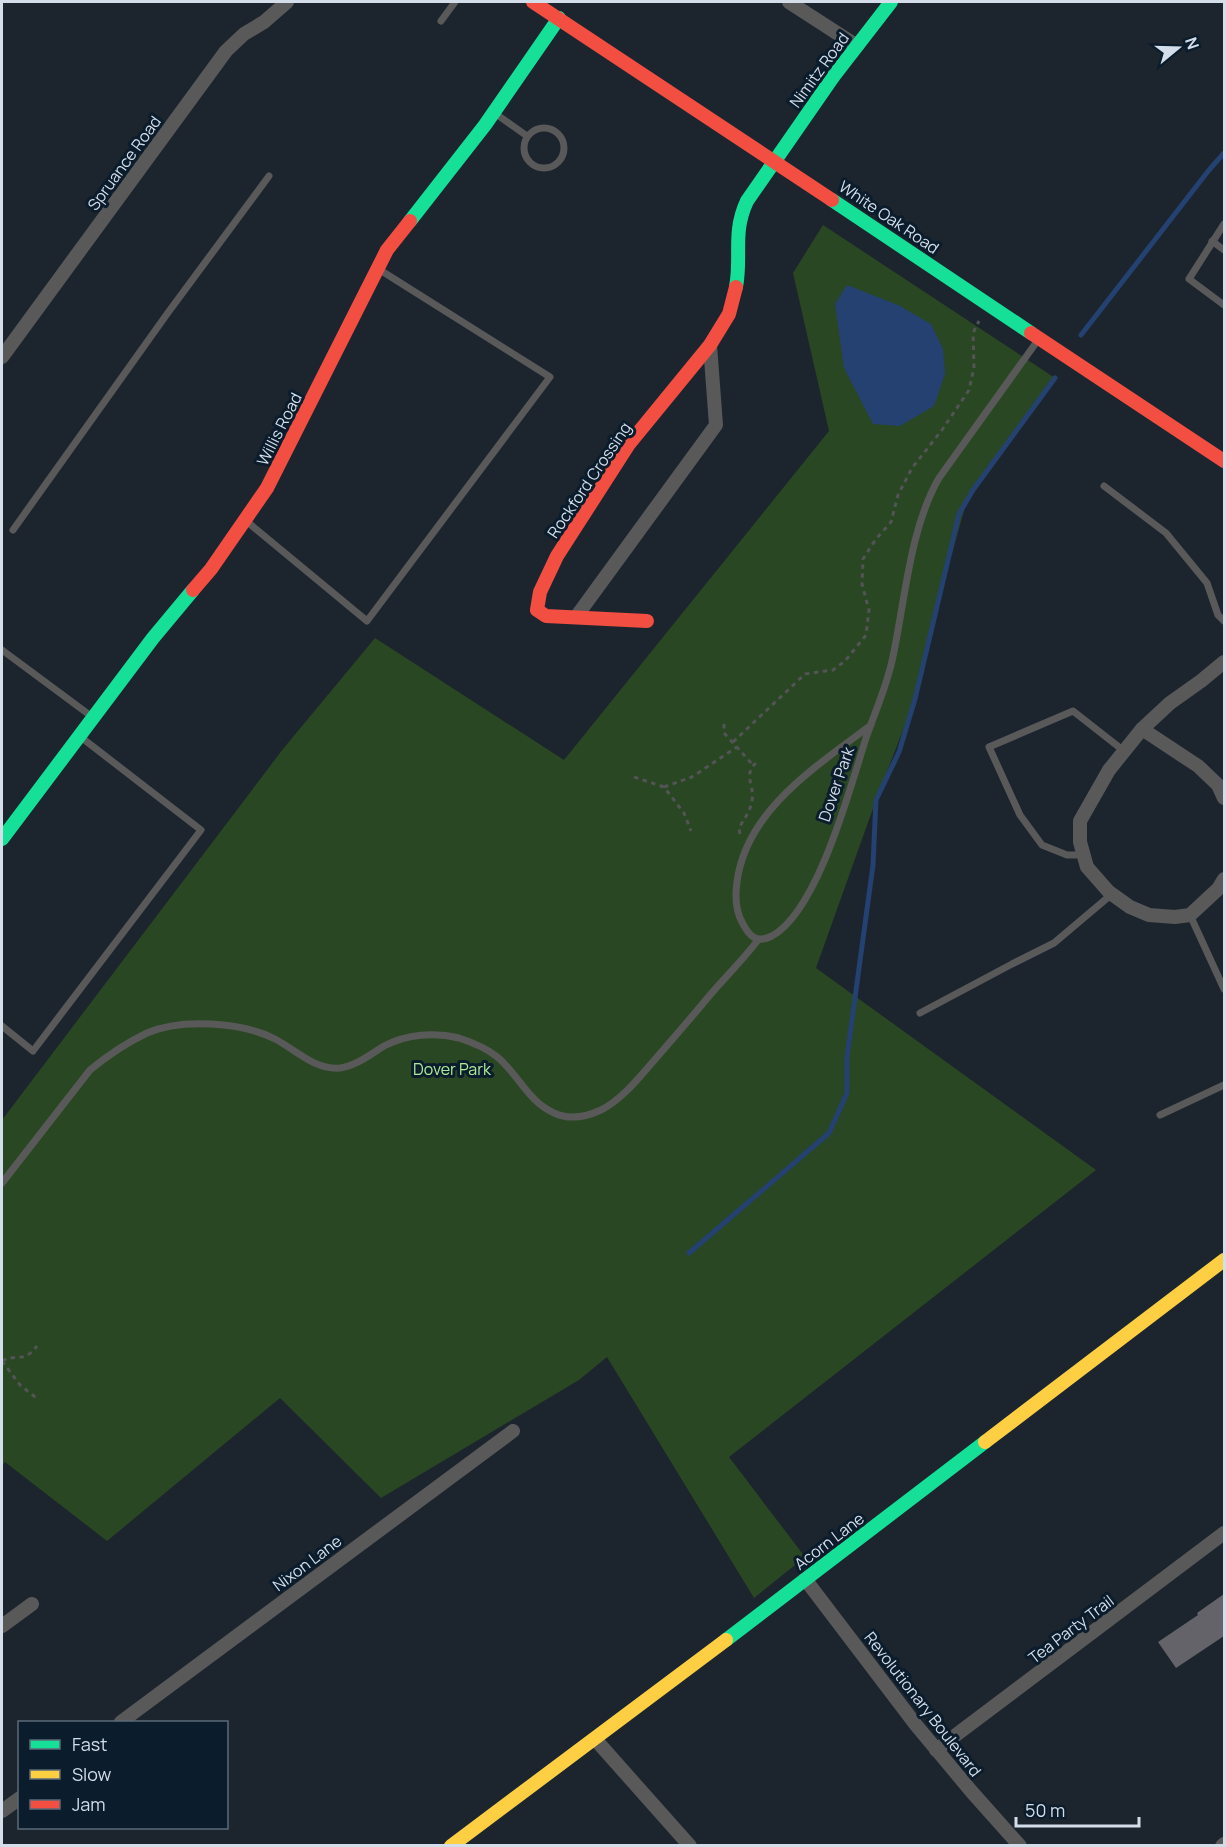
<svg xmlns="http://www.w3.org/2000/svg" width="1226" height="1847" font-family="Manrope,sans-serif">
<style>
.green{fill:#2a4723}
.water{fill:#244171}
.lines{fill:none;stroke-linecap:round;stroke-linejoin:round}
.stream{stroke:#244171;stroke-width:5}
.building{fill:#646369}
.path{stroke:#525455;stroke-width:3;stroke-dasharray:4.5 4.5;stroke-linecap:butt}
.lane{stroke:#5a595a;stroke-width:7}
.street{stroke:#5a595a;stroke-width:14}
.fast{stroke:#16e098;stroke-width:14}
.slow{stroke:#ffcf43;stroke-width:14}
.jam{stroke:#f24e42;stroke-width:14}
.labels{text-anchor:middle;dominant-baseline:central;stroke-width:6;stroke-linejoin:round;paint-order:stroke}
.street-label{font-size:16px;fill:#d3deea;stroke:#0b1c2c}
.park-label{font-size:16px;fill:#adea98;stroke:#0b1c2c}
</style>
<rect width="100%" height="100%" fill="#1c252e"/>
<polygon class="green" points="823,225 1055,378 967,500 939,599 915,699 876,800 816,968 1096,1170 729,1457 805,1557 754,1598 607,1357 579,1380 381,1498 280,1398 107,1541 5,1462 2,1466 2,1120 283,749 375,638 564,760 829,431 793,273"/>
<polygon class="water" points="847,285 898,305 931,324 943,349 945,374 934,406 900,426 873,424 844,368 835,304"/>
<g class="lines">
<g class="stream">
<polyline points="1081,335 1209,170 1224,153"/>
<polyline points="689,1253 829,1133 847,1093 847,1057 873,865 876,800 899,752 915,699 959,514 973,490 1055,378"/>
</g>
</g>
<polygon class="building" points="1224,1594 1224,1636 1176,1668 1158,1642 1198,1615 1197,1613"/>
<g class="lines">
<g class="path">
<polyline points="724,724 724,733 753,765"/>
<polyline points="733,742 805,674 833,670 845,661 866,635 869,610 862,584 863,559 876,539 891,522 898,495 912,468 942,430 969,390 974,368 973,333 979,321"/>
<polyline points="634,777 664,787 684,813 691,831"/>
<polyline points="664,787 692,777 737,747"/>
<path d="M740 834 739 828C744 819 750 812 752 801 755 783 741 775 759 760"/>
<polyline points="2,1361 20,1385 39,1400"/>
<path d="M2 1361C18 1353 23 1364 37 1346"/>
</g>
<g class="lane">
<polyline points="441,21 455,2"/>
<polyline points="496,114 527,136"/>
<circle cx="544" cy="148" r="20"/>
<polyline points="1224,224 1189,279 1224,305"/>
<polyline points="1212,241 1224,250"/>
<polyline points="1104,486 1166,533 1207,583 1218,615 1224,621"/>
<polyline points="245,520 367,621 550,377 380,270"/>
<polyline points="13,530 167,314 269,176"/>
<polyline points="2,650 91,716"/>
<path d="M871 725C817 766 746 810 737 882 735 896 735 909 742 922 749 936 756 944 772 936 818 911 850 788 866 738 875 712 886 688 892 661 905 603 909 530 939 478L1038 340"/>
<polyline points="1083,855 1067,855 1042,845 1020,815 989,747 1073,711 1124,751"/>
<polyline points="1190,915 1224,989"/>
<polyline points="920,1013 1012,964 1054,943 1112,894"/>
<polyline points="2,1026 33,1051 201,830 82,738"/>
<polyline points="1160,1115 1224,1085"/>
<path d="M2 1183 90 1070C107 1056 126 1043 147 1033 181 1018 242 1022 275 1039 296 1050 314 1070 340 1068 356 1066 371 1054 384 1046 407 1034 435 1032 459 1038 471 1042 486 1048 496 1056 518 1073 527 1101 554 1113 569 1120 586 1117 601 1110 621 1100 637 1080 651 1064 671 1041 691 1018 710 995 726 976 743 960 758 940"/>
</g>
<g class="street">
<polyline points="789,2 857,46"/>
<polyline points="2,357 226,51 244,34 264,22 287,2"/>
<polyline points="576,617 716,425 710,345"/>
<polyline points="1224,662 1201,681 1170,703 1142,729 1109,770 1080,821 1080,842 1087,867 1109,892 1130,907 1149,915 1175,917 1190,915 1218,889 1224,879"/>
<polyline points="1142,729 1198,766 1218,785 1224,798"/>
<polyline points="805,1579 916,1725 971,1791 1020,1846"/>
<polyline points="2,1626 32,1604"/>
<polyline points="121,1722 513,1431"/>
<polyline points="595,1739 690,1846"/>
<polyline points="936,1750 1224,1533"/>
<polyline points="2,1811 20,1798"/>
<polyline points="1222,1846 1224,1844"/>
</g>
<g class="fast">
<polyline points="832,200 1031,333"/>
<polyline points="410,221 485,125 559,18"/>
<path d="M736 287C742 255 732 233 747 201L833 77 891 2"/>
<polyline points="2,839 153,638 193,590"/>
<polyline points="726,1640 985,1442"/>
</g>
<g class="slow">
<polyline points="985,1442 1224,1260"/>
<polyline points="451,1846 726,1640"/>
</g>
<g class="jam">
<polyline points="533,2 832,200"/>
<polyline points="1031,333 1224,461"/>
<polyline points="193,590 211,569 267,488 387,250 410,221"/>
<polyline points="647,621 546,616 537,610 540,592 557,556 629,444 710,345 729,314 736,287"/>
</g>
</g>
<g class="labels">
<g class="street-label">
<text transform="translate(819 70) rotate(-54)">Nimitz Road</text>
<text transform="translate(124 163) rotate(-54)">Spruance Road</text>
<text transform="translate(889 217) rotate(34)">White Oak Road</text>
<text transform="translate(279 429) rotate(-63)">Willis Road</text>
<text transform="translate(589 480) rotate(-56)">Rockford Crossing</text>
<text transform="translate(836 784) rotate(-71)">Dover Park</text>
<text transform="translate(829 1541) rotate(-37)">Acorn Lane</text>
<text transform="translate(307 1563) rotate(-37)">Nixon Lane</text>
<text transform="translate(1071 1629) rotate(-37)">Tea Party Trail</text>
<text transform="translate(923 1704) rotate(52)">Revolutionary Boulevard</text>
</g>
<g class="park-label">
<text x="452" y="1069">Dover Park</text>
</g>
</g>
<rect width="1226" height="1847" fill="none" stroke="#d3deea" stroke-width="6"/>
<rect x="18" y="1721" width="210" height="108" fill="#0b1c2c" stroke="#5b6a78" stroke-width="1.5"/>
<rect x="30" y="1740" width="30" height="9" fill="#16e098" stroke="#5b6a78" stroke-width="1.5"/>
<text x="72" y="1751" font-size="18" fill="#d3deea">Fast</text>
<rect x="30" y="1770" width="30" height="9" fill="#ffcf43" stroke="#5b6a78" stroke-width="1.5"/>
<text x="72" y="1781" font-size="18" fill="#d3deea">Slow</text>
<rect x="30" y="1800" width="30" height="9" fill="#f24e42" stroke="#5b6a78" stroke-width="1.5"/>
<text x="72" y="1811" font-size="18" fill="#d3deea">Jam</text>
<g transform="translate(1178 48) rotate(71)" stroke="#0b1c2c" stroke-width="4.5" paint-order="stroke">
<path d="M0-4.5L10 22L0 15L-10 22Z" fill="#d3deea"/>
<text y="-9" font-size="16" font-weight="bold" text-anchor="middle" fill="#d3deea">N</text>
</g>
<path d="M1016 1817v9h123v-9" fill="none" stroke="#d3deea" stroke-width="3"/>
<text x="1025" y="1817" font-size="18" fill="#d3deea" stroke="#0b1c2c" stroke-width="4.5" paint-order="stroke">50 m</text>
</svg>
